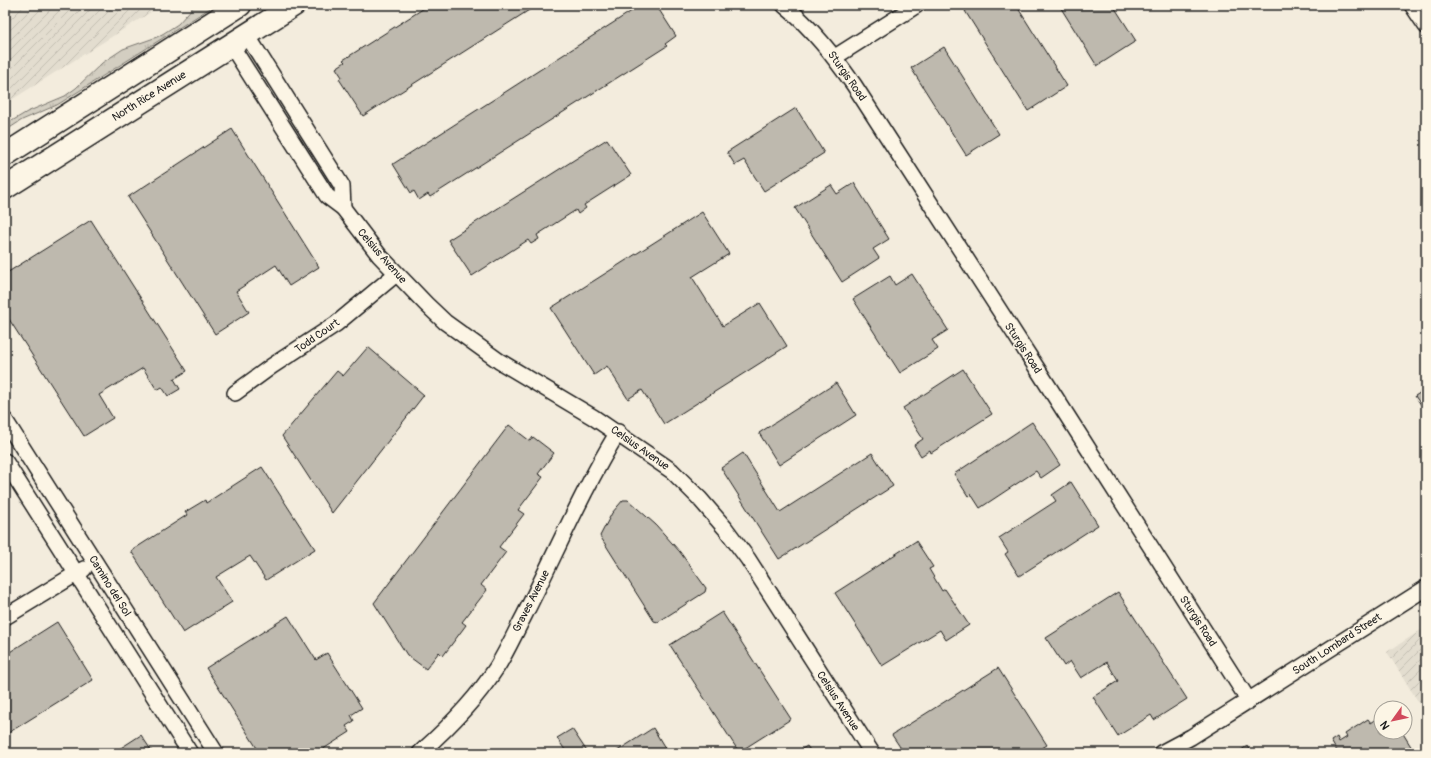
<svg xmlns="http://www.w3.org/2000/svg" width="1431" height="758" font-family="Pangolin,sans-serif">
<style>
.industrial{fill:url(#industrial-furrows)}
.grass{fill:url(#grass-tufts);stroke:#78756e}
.building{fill:#beb9ae;stroke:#1c1c1c}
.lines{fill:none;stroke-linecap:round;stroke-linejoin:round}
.minor-casing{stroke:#1c1c1c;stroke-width:18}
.highway-casing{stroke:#1c1c1c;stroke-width:25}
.minor{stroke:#fcf5e5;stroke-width:15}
.highway{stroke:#fcf5e5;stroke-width:22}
.labels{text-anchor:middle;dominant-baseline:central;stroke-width:3;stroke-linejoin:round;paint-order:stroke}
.street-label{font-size:11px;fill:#1c1c1c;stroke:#fcf5e5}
</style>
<defs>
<pattern id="industrial-furrows" width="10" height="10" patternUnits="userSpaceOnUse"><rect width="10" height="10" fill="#e3ddcf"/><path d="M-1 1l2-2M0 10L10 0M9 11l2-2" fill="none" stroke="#c2bdb1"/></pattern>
<pattern id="grass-tufts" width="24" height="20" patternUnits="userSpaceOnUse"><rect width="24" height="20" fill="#d3cec1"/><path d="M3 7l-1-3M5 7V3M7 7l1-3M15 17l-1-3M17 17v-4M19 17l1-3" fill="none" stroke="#b5b0a5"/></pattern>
</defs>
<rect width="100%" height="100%" fill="#f3ecdd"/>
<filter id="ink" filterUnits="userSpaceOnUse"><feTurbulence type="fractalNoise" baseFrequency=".025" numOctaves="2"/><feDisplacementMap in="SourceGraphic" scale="8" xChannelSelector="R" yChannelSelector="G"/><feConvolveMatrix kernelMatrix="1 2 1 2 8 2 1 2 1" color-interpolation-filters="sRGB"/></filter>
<g filter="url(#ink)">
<g class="industrial">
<polygon points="5,5 162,5 5,104"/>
<polygon points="1426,627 1426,714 1387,652"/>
</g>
<polygon class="grass" points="195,5 215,5 57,105 22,120 5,131 5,125 27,112 65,96 76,88 102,63 123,49 157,37 164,33 178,24"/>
<g class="building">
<polygon points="429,5 537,5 363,116 339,79 342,77 336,68 345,62 343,60"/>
<polygon points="641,5 656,5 676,36 665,44 667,46 430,197 428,194 419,200 414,191 411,193 393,164"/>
<polygon points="975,5 1016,5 1067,86 1028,111 965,11"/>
<polygon points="1059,5 1113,5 1136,41 1097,66"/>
<polygon points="944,47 999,134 966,155 911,68"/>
<polygon points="796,108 824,153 764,191 744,160 735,165 727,152"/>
<polygon points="232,129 319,267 289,286 276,265 236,291 249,312 215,334 128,197"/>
<polygon points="607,139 631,175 584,205 586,208 578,214 576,210 537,235 539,239 531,244 528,240 472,276 448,240"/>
<polygon points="854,183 889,239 873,249 879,258 842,282 795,208 831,185 837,194"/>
<polygon points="702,212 729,254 692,277 723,326 760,303 787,346 664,424 642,390 628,399 607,366 594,375 551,308"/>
<polygon points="91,220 187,371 174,379 180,389 168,396 162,387 157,390 143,368 99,395 113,418 84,436 5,313 5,274"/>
<polygon points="912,274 948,330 932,340 938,349 900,373 853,299 890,276 895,285"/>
<polygon points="368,347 424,395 332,513 282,436 337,371 343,376"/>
<polygon points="963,369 992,414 931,453 930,450 921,456 914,445 923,439 903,408"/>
<polygon points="836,383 856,415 779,465 759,433"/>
<polygon points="1426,389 1426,412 1415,396"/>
<polygon points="1032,422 1060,465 1041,478 1036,471 980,508 971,494 968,496 954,474"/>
<polygon points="509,425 530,441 533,437 554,453 538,474 543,477 518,510 524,514 499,547 506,552 481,585 487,590 462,622 466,625 443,656 439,652 426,669 407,655 374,603"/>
<polygon points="743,453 780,512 872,453 893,486 779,559 721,468"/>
<polygon points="262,467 315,549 266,580 250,556 216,577 232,602 183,633 131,551 187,515 185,512 205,500 206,503"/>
<polygon points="1071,482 1098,525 1019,576 1005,554 1008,552 999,538 1056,501 1052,495"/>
<polygon points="623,500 628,500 656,525 680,552 706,588 705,592 658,622 654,621 600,536 612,513"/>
<polygon points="916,541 933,567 929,569 942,591 945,589 969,625 946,640 940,630 882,666 835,593"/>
<polygon points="1118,592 1187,699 1154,720 1151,715 1118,736 1093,697 1118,681 1107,662 1081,678 1070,661 1064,666 1046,638"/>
<polygon points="722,612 791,719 739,752 670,645"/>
<polygon points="288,616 316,660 327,653 362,708 351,715 354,721 346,726 350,732 317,753 260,753 206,668"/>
<polygon points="57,622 93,680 5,735 5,655"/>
<polygon points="998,668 1047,745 1034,753 904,753 892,735"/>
<polygon points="1381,716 1381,732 1402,732 1415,753 1338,753 1331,741 1337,737 1339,742 1347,737 1345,734 1368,719 1371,723"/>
<polygon points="653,728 668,753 614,753"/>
<polygon points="572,729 588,753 567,753 557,738"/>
<polygon points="141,735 153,753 113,753"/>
<polygon points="807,746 812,753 795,753"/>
<polygon points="1247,746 1251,753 1237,753"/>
</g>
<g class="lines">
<defs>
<g id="minor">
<path d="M784 5C812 28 833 55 854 85L1038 370 1249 701"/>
<polyline points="1412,5 1426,26"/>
<polyline points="247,35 342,186 343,208"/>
<polyline points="231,45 327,196 343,208 379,255 426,304 445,322 499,361 593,417 672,471 699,498 725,528 748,559 872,753"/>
<polyline points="835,57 917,5"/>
<polyline points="235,393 272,366 336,324 396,274"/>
<polyline points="5,420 216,753"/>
<polyline points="5,461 190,753"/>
<polyline points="5,617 84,569"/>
<path d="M420 753C449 727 476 700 497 667 507 651 515 633 524 616 555 555 582 491 618 432"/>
<polyline points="1161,753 1191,737 1426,588"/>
</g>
<g id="highway">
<polyline points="5,155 240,5"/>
<polyline points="5,188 294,5"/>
</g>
</defs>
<use href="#minor" class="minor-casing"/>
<use href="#highway" class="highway-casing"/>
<use href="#minor" class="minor"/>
<use href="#highway" class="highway"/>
</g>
</g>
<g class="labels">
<g class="street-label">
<text transform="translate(847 76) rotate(55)">Sturgis Road</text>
<text transform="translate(149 96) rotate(-32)">North Rice Avenue</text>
<text transform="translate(382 256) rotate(49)">Celsius Avenue</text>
<text transform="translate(317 336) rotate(-35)">Todd Court</text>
<text transform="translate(1023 348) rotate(57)">Sturgis Road</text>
<text transform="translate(640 448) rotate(35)">Celsius Avenue</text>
<text transform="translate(110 586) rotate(58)">Camino del Sol</text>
<text transform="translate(531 601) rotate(-63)">Graves Avenue</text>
<text transform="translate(1198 621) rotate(57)">Sturgis Road</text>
<text transform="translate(1337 644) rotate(-33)">South Lombard Street</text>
<text transform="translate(838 701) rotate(57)">Celsius Avenue</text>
</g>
</g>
<rect width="1431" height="758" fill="none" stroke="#fcf5e5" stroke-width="20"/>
<rect x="10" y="10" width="1411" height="738" fill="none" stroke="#1c1c1c" stroke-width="1.5" filter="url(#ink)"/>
<g transform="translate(1393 720) rotate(237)"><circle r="19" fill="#fcf5e5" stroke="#a29e95"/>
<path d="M0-3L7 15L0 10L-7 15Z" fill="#d1495b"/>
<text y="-6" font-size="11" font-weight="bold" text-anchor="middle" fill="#1c1c1c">N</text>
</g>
</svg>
